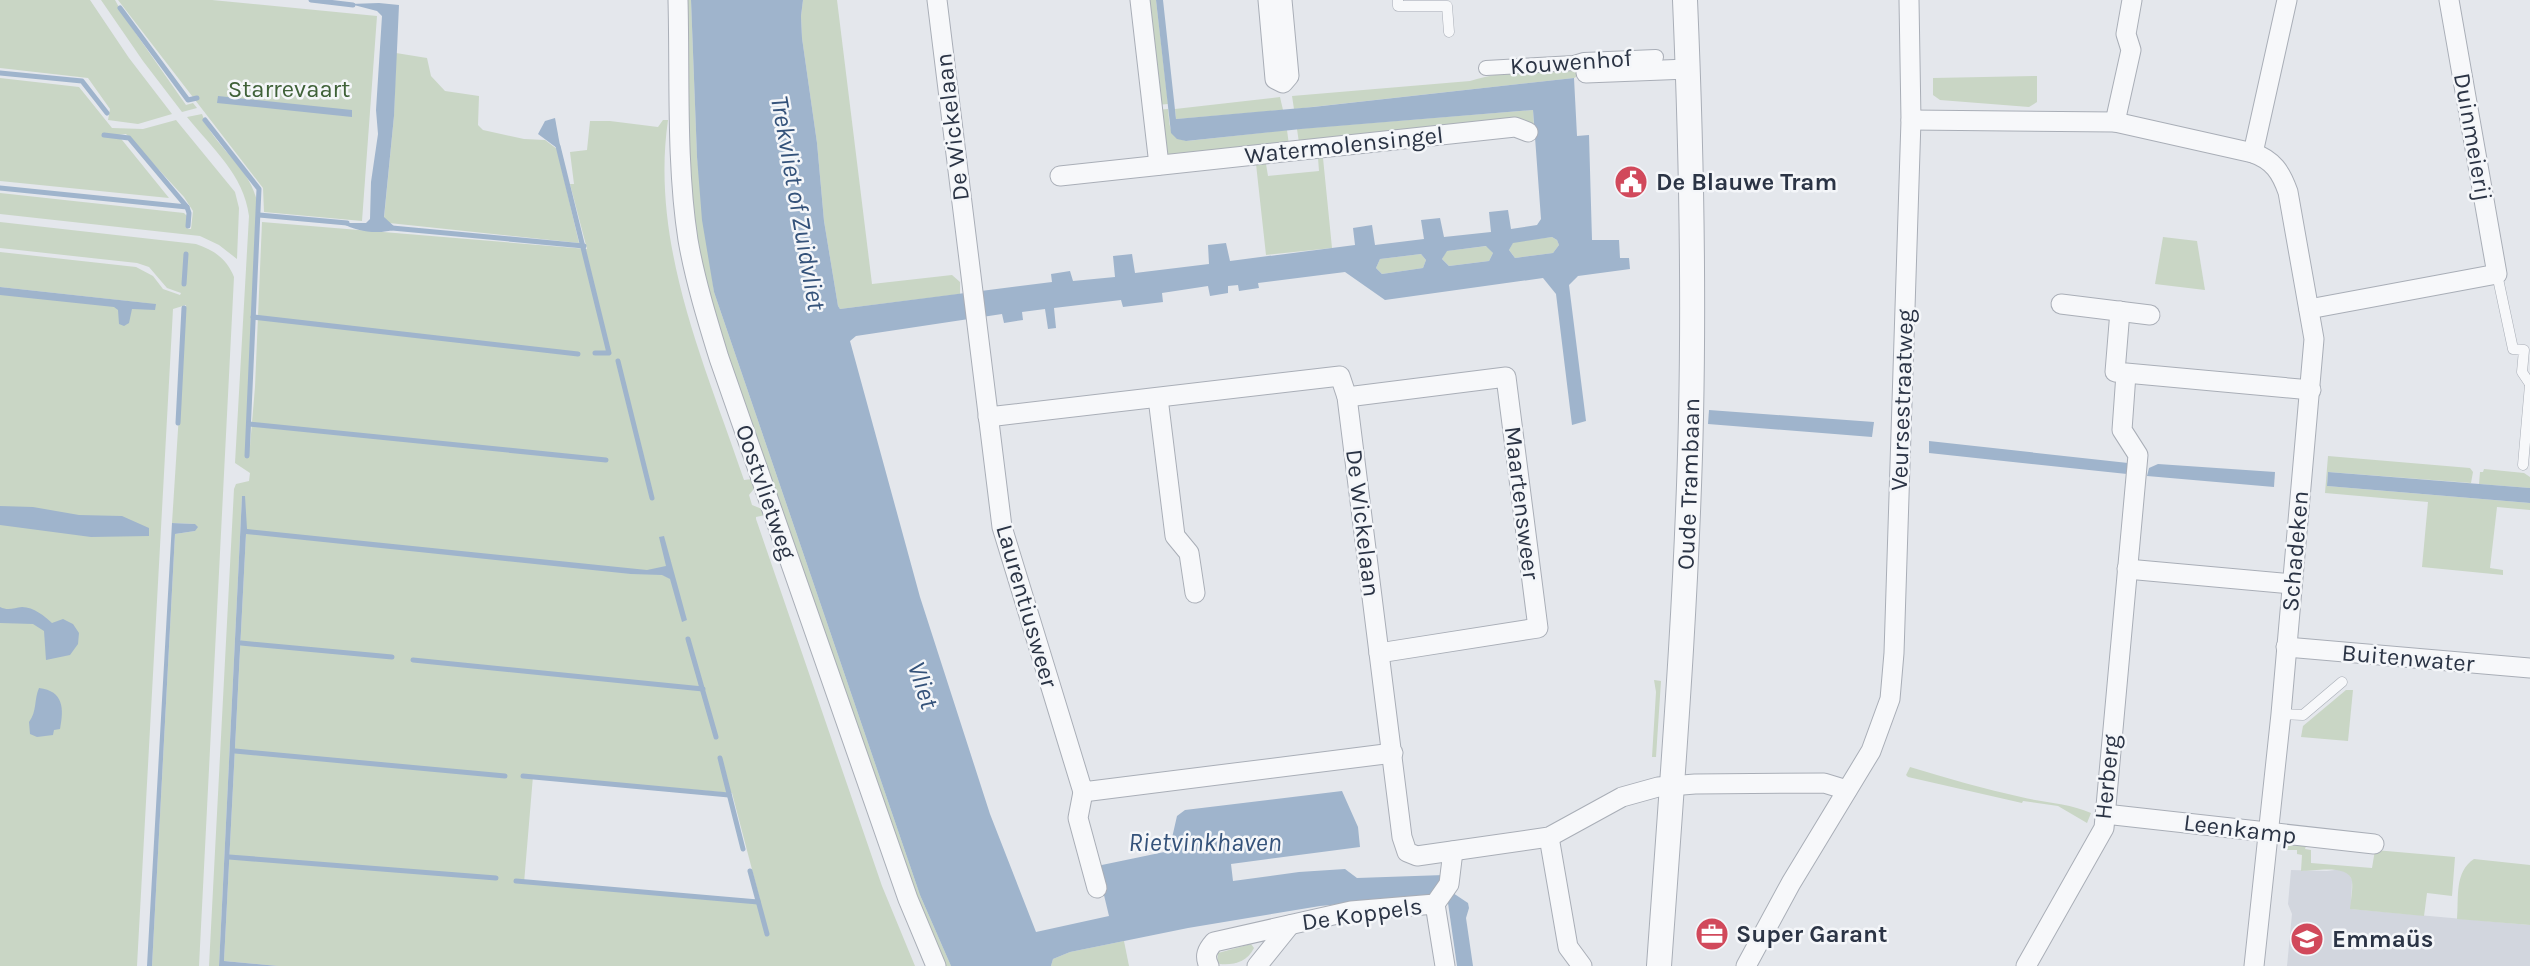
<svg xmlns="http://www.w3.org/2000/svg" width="2530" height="966" font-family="Karla,sans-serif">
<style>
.built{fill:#d2d6de}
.green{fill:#c9d6c5;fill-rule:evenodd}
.water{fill:#9fb4cc;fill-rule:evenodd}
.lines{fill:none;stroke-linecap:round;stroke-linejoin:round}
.stream{stroke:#9fb4cc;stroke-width:5}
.service-casing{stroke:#a9aeb7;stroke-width:11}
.pedestrian-casing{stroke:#a9aeb7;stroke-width:16}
.minor-casing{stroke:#a9aeb7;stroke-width:21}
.tertiary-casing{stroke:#a9aeb7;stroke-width:26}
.service{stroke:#f7f8fa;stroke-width:10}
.pedestrian{stroke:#f7f8fa;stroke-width:14}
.minor{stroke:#f7f8fa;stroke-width:19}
.tertiary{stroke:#f7f8fa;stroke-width:24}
.labels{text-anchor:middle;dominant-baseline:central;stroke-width:5;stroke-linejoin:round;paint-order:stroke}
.street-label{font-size:24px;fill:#2b3445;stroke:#f4f6f9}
.park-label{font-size:24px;fill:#3f6138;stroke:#f4f6f9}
.poi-label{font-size:24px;font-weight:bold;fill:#2b3445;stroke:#f4f6f9;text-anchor:start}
.water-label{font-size:26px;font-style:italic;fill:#34527a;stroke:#f4f6f9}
</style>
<rect width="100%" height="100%" fill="#e4e7ec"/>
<polygon class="built" points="2342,869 2349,874 2352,880 2351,909 2530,925 2530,966 2287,966 2292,914 2288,904 2291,870 2327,871"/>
<g class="green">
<polygon points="0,0 90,0 129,58 172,114 138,124 108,120 110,109 88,78 0,68"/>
<polygon points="101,0 115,0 125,18 186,105 193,103 197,108 182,112 143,61"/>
<polygon points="118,0 212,0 377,16 362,221 264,212 263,188"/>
<path d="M686 0H691L697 157 714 292 920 895 951 966H943L915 897 724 344C713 307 702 269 695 230 684 158 688 73 686 0Z"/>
<polygon points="803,0 837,0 872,284 952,275 960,282 960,294 840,309 838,306 824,221 817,143 802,38 801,16"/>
<polygon points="1146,0 1156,0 1168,104 1157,105"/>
<polygon points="396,53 427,58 431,76 445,91 479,96 478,125 483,130 524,139 545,140 557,149 579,243 389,223 384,218 394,116"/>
<path d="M1576 69V77L1574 78 1294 109 1292 96 1470 81C1505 70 1540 71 1576 69Z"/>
<polygon points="2037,76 2037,102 2029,107 1940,100 1933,95 1933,78"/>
<polygon points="0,78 79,87 112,128 143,129 176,120 235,192 239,208 237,259 219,245 200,236 0,214 0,193 184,213 187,216 186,226 188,229 191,229 193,211 184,197 126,134 118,135 169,198 0,181"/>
<polygon points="1280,97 1283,110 1176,119 1175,109"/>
<path d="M1168 109C1170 126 1168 137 1187 141L1287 130 1289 145 1171 156 1166 152 1157 110Z"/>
<polygon points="1533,110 1534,127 1299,143 1297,129"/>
<path d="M202 114C213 147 250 166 257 202L250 446 255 387 262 222 587 249 570 184H574L570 152 587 150 590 121H610L658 127 663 120H668C650 245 705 364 744 480L752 479 755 484 753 490 749 495 752 505 762 509 765 515 756 517V519L882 886 915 966H278L224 961 246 534 242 496 219 966H209L234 489 236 484 249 481 250 473 235 463 249 216C244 175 212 148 187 117ZM533 776 732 793 760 900 524 883Z"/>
<polygon points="1318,158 1323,158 1332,248 1266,255 1256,164 1266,164 1268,176 1319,171"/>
<path d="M0 222 196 244C214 250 227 259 234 277L199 966H152L175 534 195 531V524L172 523 186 305 173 309 137 966H0V291L155 304 0 287V252L136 267 153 276 163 289 180 295 181 293 167 288 149 267 137 263 0 248Z"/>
<polygon points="1552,237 1557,240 1559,245 1553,253 1515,258 1509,250 1513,242"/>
<polygon points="2163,237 2197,241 2205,290 2155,284"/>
<polygon points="1487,246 1493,253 1489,261 1449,266 1442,259 1446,251"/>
<polygon points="1421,254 1426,260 1423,268 1382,274 1376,268 1380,259"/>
<polygon points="2328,456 2470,468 2473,472 2471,483 2328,472 2327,486 2530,503 2530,510 2497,507 2490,568 2503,570 2503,575 2422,567 2428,502 2325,493"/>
<polygon points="2484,469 2524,473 2530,477 2530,488 2479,484 2480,472 2483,472"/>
<polygon points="1654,680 1661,681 1656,757 1652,757 1656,692"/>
<polygon points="2346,690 2353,690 2348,741 2301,737 2303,726"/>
<path d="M1910 767C1947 778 1984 789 2021 797 2045 803 2069 803 2091 813L2087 823 2058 806 2023 801 2022 803 1908 777 1906 775Z"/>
<path d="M2288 845 2306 846 2305 849 2311 850V863L2372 868 2375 850 2455 857 2452 896 2427 893 2424 916 2350 909C2351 900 2353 889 2352 881 2349 864 2315 871 2301 871L2302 855 2297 854V850H2287Z"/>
<path d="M2474 859 2530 865V925L2457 919C2459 898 2454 872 2474 859Z"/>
<polygon points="1124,941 1129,966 1051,966 1053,959 1070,952"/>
<path d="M1251 944 1254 948C1247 962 1235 965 1220 964L1217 962 1218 953Z"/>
</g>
<g class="water">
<path d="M691 0H803L801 16 802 38 817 143 824 221 838 306 840 309 1052 282 1051 274 1070 271 1073 281 1115 277 1113 256 1132 254 1135 273 1209 264 1208 245 1226 243 1230 261 1355 245 1353 228 1372 225 1375 245 1424 239 1421 220 1440 218 1444 237 1491 232 1489 212 1508 210 1511 229 1537 225 1541 219 1533 110 1301 129 1186 141 1177 139 1171 133 1156 0H1163L1176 119 1313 107 1574 78 1577 136 1589 135 1592 240H1619L1620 258H1629L1630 269 1578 276 1569 285 1586 421 1572 425 1556 294 1543 278 1385 300 1345 272 1258 283 1259 288 1239 291 1238 285 1228 286V293L1210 296 1208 286 1162 293 1163 302 1123 307 1121 300 1054 308 1056 328 1048 329 1045 309 1022 312 1023 320 1004 323 1002 314 856 336 850 341 920 597 990 814 1036 932 1109 916 1097 866 1169 851 1177 816 1185 810 1342 791 1358 827 1360 847 1231 864 1233 881 1299 872 1345 869 1357 878 1444 875 1437 892 1427 896 1320 906 1188 928 1070 952 1053 959 1051 966H951L920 895 714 292 702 220 697 157ZM1552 237 1557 240 1559 245 1553 253 1515 258 1509 250 1513 243ZM1486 246 1493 253 1489 261 1449 266 1442 259 1447 251ZM1421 254 1426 260 1423 268 1382 274 1376 268 1380 259Z"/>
<path d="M379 3 399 5 394 116 384 217 397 229C377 235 359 232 341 223H366L370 219 371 182 378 134 376 110 382 16 377 11 350 4Z"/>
<polygon points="218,96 352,110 352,117 217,103"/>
<polygon points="555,118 561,151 538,134 545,121"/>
<polygon points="0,287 156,304 155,310 132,309 129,323 124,326 119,324 118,310 114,307 0,295"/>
<polygon points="1709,410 1874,422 1872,437 1708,424"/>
<polygon points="1929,441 2128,463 2127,474 1929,453"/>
<polygon points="2158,464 2275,472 2274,487 2147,476 2149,468"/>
<polygon points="2328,472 2530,488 2530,503 2327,486"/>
<polygon points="242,496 245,496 247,529 647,570 666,566 659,537 664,536 687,620 682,622 670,579 662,575 631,574 246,534 224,961 278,966 219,966"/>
<polygon points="0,506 33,507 79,515 122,516 149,528 149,536 91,537 0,525"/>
<polygon points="172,523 195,524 198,527 195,531 175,534 152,966 147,966"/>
<path d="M0 607C8 611 14 608 22 607 34 607 44 616 52 623L63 619 73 624 79 633 78 644 70 655 46 660 44 631 33 624 0 623Z"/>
<path d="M39 688C64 691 64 709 60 729L54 730 53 735 37 737 30 734 29 722C37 712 34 699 39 688Z"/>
<polygon points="1453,893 1468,903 1469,908 1466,918 1473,966 1457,966 1448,903 1443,902"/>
</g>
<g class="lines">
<g class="stream">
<polyline points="311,0 353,5"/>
<polyline points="120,8 188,100 197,98"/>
<polyline points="0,73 82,81 107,113"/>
<polyline points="205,120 259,189 247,456"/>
<polyline points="104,135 129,138 187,207 189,213 188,226"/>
<polyline points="558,146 609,353 595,353"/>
<polyline points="0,188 187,207"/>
<polyline points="259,215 347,223"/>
<polyline points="392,228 584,246"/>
<polyline points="184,284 186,254"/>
<polyline points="253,317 578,354"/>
<polyline points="618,361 652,498"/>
<polyline points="178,423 184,308"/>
<polyline points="249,424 606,460"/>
<polyline points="688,639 716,737"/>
<polyline points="241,643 392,657"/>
<polyline points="413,660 703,689"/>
<polyline points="235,751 505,776"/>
<polyline points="720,758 743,849"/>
<polyline points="523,776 729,795"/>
<polyline points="229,857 496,878"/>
<polyline points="750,871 767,934"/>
<polyline points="516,881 758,902"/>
</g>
<defs>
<g id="service">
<polyline points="1398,0 1398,6 1447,6 1449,32"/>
<polyline points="2497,274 2513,349 2524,350 2522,372 2530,384"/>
<polyline points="2523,465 2530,385"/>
<polyline points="2281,714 2303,715 2342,682"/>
</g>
<polyline id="pedestrian" points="1486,68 1574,63 1584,60 1656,57"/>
<g id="minor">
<path d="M678 0C680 77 676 163 688 240 695 280 707 319 719 358L908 899 936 966"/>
<polyline points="937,0 1002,527 1083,792 1393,753"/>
<polyline points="1140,0 1159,165"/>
<polyline points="1268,0 1275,79 1283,83 1289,76 1282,0"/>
<polyline points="1586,73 1688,69"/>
<path d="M1911 120 2115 122 2253 153C2273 160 2281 172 2288 192L2314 339 2281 714 2254 966"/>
<polyline points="2115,122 2131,50 2126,34 2132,0"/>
<polyline points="2253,153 2287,0"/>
<polyline points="1060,176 1515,127 1528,132"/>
<polyline points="2061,304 2150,315"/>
<polyline points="2309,309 2497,274 2449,0"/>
<polyline points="2120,311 2115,372 2311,390"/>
<polyline points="1347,397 1506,377 1538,628 1379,653"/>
<polyline points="1158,398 1175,536 1189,553 1195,593"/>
<polyline points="988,417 1340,376 1347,397 1402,837 1407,852 1417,856 1549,837 1622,797 1658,787 1695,784 1824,783 1847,790"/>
<polyline points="2127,569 2292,584"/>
<polyline points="2286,647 2530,668"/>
<polyline points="1083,792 1078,818 1097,888"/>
<polyline points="2105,814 2374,844"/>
<polyline points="1549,837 1568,947 1582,966"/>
<polyline points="1435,904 1445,966"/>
<path d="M1209 966C1204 956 1207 950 1214 942L1351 911 1435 904 1449 884 1453 851"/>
<polyline points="1257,966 1290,925"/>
<polyline points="1746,966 1791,883 1871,751 1890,699 1894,653 1911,120 1909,0"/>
<polyline points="2026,966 2104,828 2138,455 2122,430 2126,374"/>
</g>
<g id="tertiary">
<path id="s1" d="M1659 966C1672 783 1687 600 1691 417 1694 278 1691 139 1685 0"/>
</g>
</defs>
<use href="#service" class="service-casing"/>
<use href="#pedestrian" class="pedestrian-casing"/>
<use href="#minor" class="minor-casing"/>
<use href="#tertiary" class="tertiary-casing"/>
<use href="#service" class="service"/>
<use href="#pedestrian" class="pedestrian"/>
<use href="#minor" class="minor"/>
<use href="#tertiary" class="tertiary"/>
</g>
<defs>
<symbol id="civic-disc" viewBox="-11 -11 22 22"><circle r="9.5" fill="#d1495b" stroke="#f4f6f9"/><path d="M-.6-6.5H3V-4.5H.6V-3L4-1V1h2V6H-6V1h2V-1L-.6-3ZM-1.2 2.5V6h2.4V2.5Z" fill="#fff"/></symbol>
<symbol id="office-disc" viewBox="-11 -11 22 22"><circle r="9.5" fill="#d1495b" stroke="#f4f6f9"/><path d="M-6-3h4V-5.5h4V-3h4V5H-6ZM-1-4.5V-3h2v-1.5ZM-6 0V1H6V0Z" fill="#fff"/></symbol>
<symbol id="school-disc" viewBox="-11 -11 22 22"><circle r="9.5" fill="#d1495b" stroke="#f4f6f9"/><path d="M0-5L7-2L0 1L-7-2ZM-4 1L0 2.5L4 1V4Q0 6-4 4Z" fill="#fff"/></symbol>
</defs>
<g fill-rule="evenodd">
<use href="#civic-disc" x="1612" y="163" width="38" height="38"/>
<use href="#office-disc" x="1693" y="915" width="38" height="38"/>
<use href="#school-disc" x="2288" y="920" width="38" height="38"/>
</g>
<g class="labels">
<g class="street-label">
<text transform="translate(1571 62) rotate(-4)">Kouwenhof</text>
<text transform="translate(952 127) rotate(-97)">De Wickelaan</text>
<text transform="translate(2473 137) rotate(80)">Duinmeierij</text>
<text transform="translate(1344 145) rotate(-6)">Watermolensingel</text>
<text transform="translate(1902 400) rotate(-88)">Veursestraatweg</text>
<text stroke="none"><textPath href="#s1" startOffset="483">Oude Trambaan</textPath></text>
<text transform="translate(766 492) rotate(71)">Oostvlietweg</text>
<text transform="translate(1522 503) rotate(83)">Maartensweer</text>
<text transform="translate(1363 523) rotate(83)">De Wickelaan</text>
<text transform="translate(2295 551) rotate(-85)">Schadeken</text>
<text transform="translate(1027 606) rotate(74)">Laurentiusweer</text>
<text transform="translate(2408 658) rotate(5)">Buitenwater</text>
<text transform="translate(2107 777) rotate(-84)">Herberg</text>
<text transform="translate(2240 829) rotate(7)">Leenkamp</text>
<text transform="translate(1362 914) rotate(-8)">De Koppels</text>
</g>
<g class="park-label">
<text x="289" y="89">Starrevaart</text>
</g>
<g class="poi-label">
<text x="1656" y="182">De Blauwe Tram</text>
<text x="1736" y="934">Super Garant</text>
<text x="2332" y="939">Emmaüs</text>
</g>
<g class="water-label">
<text transform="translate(798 203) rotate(80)">Trekvliet of Zuidvliet</text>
<text transform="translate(923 685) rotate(72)">Vliet</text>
<text x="1205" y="842">Rietvinkhaven</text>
</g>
</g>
</svg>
